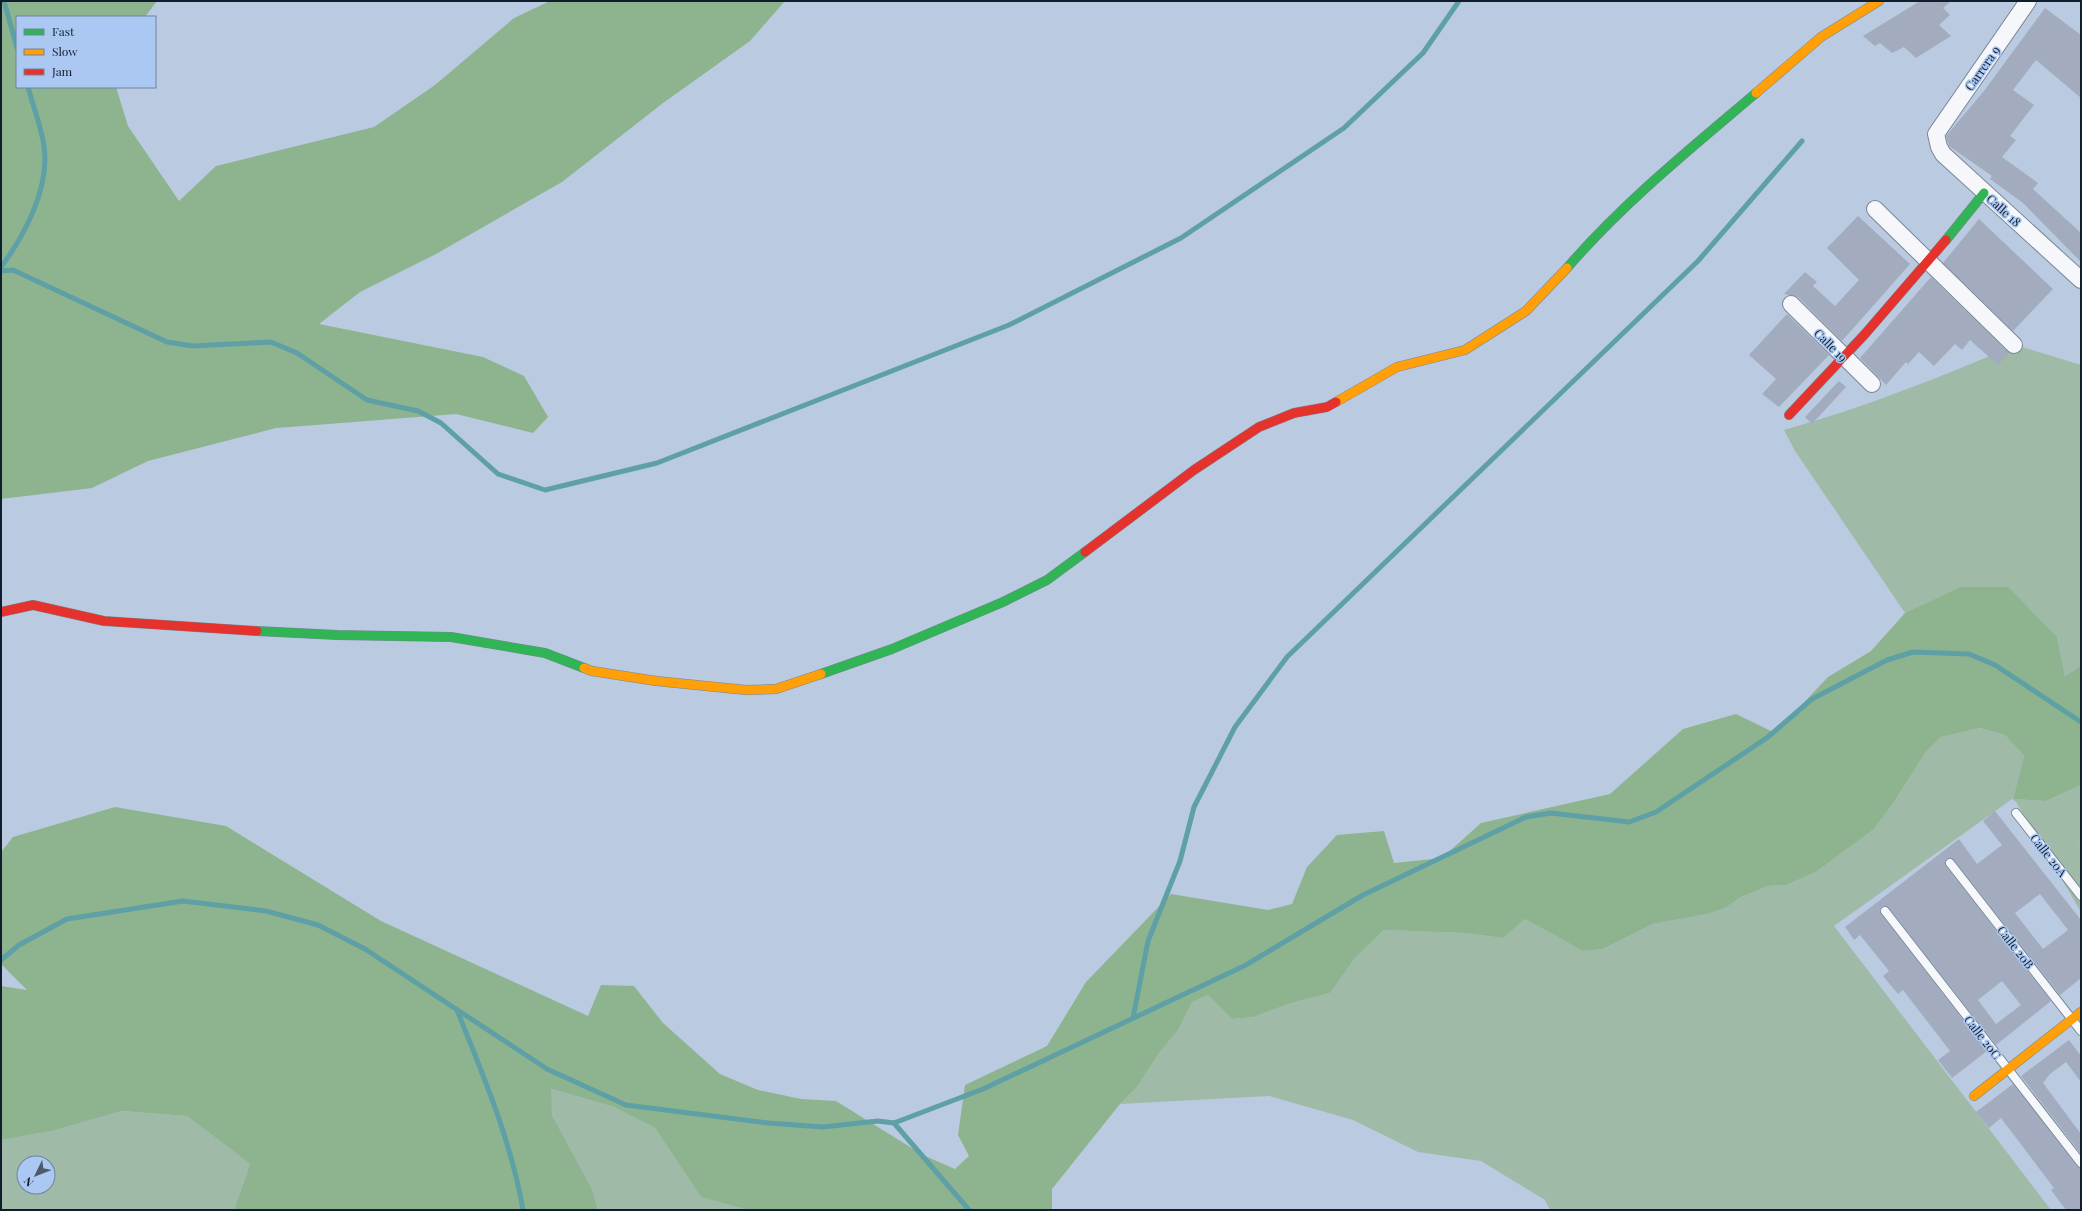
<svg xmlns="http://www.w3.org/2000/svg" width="2082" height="1211" font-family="'Playfair Display',serif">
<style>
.green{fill:#a0baa8;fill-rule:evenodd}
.forest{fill:#8db48e}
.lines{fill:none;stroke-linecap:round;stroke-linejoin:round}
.stream{stroke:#5ea0a6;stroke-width:5}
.building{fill:#a2acbe;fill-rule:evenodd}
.lane-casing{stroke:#798696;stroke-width:10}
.street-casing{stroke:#798696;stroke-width:18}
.fast-casing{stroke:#798696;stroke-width:10}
.slow-casing{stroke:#798696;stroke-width:10}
.jam-casing{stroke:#798696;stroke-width:10}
.lane{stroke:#f5f7fa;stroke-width:8}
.street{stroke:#f5f7fa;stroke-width:16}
.fast{stroke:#30b455;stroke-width:9}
.slow{stroke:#ff9f0a;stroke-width:9}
.jam{stroke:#e5322d;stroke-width:9}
.labels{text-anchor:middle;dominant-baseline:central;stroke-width:3;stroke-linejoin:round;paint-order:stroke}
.street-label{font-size:12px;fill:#121d2c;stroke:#aac8f1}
</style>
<rect width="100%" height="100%" fill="#bacbe1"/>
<g class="green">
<path d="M2016 345 2081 365V666L2065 676 2057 637 1960 587 1905 613 1795 451 1784 430C1863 408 1940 377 2016 345Z"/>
<polygon points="1980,728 2005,735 2024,756 2013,799 2046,801 2081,785 2081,846 2077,844 2081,847 2081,912 2016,802 2012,799 1834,926 2051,1210 1550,1210 1545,1200 1481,1161 1418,1152 1353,1120 1269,1096 1120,1104 1137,1087 1159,1053 1178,1030 1192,1002 1208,995 1232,1019 1254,1017 1288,1004 1330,993 1355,958 1384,930 1465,933 1503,938 1525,919 1583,951 1603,949 1653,924 1707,914 1725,908 1741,897 1768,886 1786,885 1816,872 1874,829 1894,802 1925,753 1941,737"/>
<polygon points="550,1089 614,1107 655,1128 701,1197 748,1210 598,1210 592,1189 552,1115"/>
<path d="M122 1111 187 1116 250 1164 234 1210H1V1140L52 1131ZM24 1163H48V1187H24Z"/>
</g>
<g class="forest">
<polygon points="1,1 157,1 145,17 17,17 17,87 116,87 128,126 179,201 216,166 374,127 435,85 514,18 550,1 785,1 750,41 663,103 562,182 436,254 360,292 319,324 483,357 524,376 548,417 533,433 456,414 290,427 276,428 148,461 92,488 1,499"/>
<polygon points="1960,587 2008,587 2057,637 2065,676 2081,666 2081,785 2046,801 2013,799 2024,756 2005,735 1980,728 1941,737 1925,753 1894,802 1874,829 1816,872 1786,885 1768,886 1741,897 1725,908 1707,914 1653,924 1603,949 1583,951 1525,919 1503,938 1465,933 1384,930 1355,958 1330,993 1288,1004 1254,1017 1232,1019 1208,995 1192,1002 1178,1030 1159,1053 1137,1087 1120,1104 1052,1189 1052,1210 748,1210 701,1197 655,1128 614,1107 551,1089 552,1115 592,1189 598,1210 234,1210 250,1164 187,1116 122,1111 52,1131 1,1140 1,986 27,990 1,964 1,852 13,837 115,807 226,826 381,921 588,1016 601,985 634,986 663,1023 720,1074 758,1090 801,1099 836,1101 923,1155 955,1169 969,1156 958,1135 965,1085 1047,1046 1086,982 1171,894 1268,910 1292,904 1307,867 1337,835 1384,831 1394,863 1442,858 1481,823 1610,794 1683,729 1736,714 1775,733 1828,677 1871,651 1905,613"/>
</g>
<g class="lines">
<g class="stream">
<polyline points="4,1 17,48"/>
<path d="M1 267C25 235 50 187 44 146 41 126 33 106 28 87"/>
<polyline points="1,271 13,270 167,342 193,346 271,342 297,353 367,400 418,411 441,423 498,474 545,490 657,463 1009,325 1181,238 1344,128 1423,53 1459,1"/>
<polyline points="1,960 19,945 67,919 183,901 266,911 318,925 365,949 547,1069 626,1105 768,1123 823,1127 878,1121 894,1123 983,1089 1244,966 1363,895 1526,817 1551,813 1629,822 1656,812 1768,737 1812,699 1887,660 1913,652 1969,654 1995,665 2081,722"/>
<path d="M457 1010C483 1075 511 1140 523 1210"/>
<polyline points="1133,1018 1148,941 1180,861 1194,807 1235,727 1287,657 1698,261 1802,141"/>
<polyline points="894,1123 969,1210"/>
</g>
</g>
<g class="building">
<polygon points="1920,1 1951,1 1943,8 1950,15 1939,25 1951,36 1916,58 1904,47 1892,53 1880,43 1875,46 1863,36"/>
<polygon points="2045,8 2081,35 2081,98 2036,60 2013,90 2034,105 2010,136 2016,140 2002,157 2038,183 2033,189 2081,233 2081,262 2023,203 1990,179 1992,176 1949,146 1946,136 1984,91"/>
<polygon points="1858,216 1910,264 1842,341 1798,297 1784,294 1805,272 1817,282 1813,286 1835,306 1859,280 1827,248"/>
<polygon points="1979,219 2053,289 2013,331 1943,263"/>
<polygon points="1931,277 2009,353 1998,365 1970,340 1962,350 1955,344 1934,366 1919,352 1908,364 1906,362 1886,385 1860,358"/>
<polygon points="1787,314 1829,355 1779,407 1762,394 1776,379 1749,355"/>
<polygon points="1839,381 1846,387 1812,424 1805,417"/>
<path d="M1995 811 2081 920V978L2060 995 1954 860 1950 858 1946 859V866L2051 1001 1996 1045 1889 908 1882 906 1880 909 1881 914 1987 1051 1952 1078 1938 1060 1950 1051 1903 990 1898 994 1883 976 1889 971 1860 935 1854 940 1845 927 1959 839 1977 864 2002 845 1983 821ZM2040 894 2068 930 2043 949 2015 913ZM2002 981 2021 1005 1996 1024 1978 1000Z"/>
<polygon points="2069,1040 2081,1056 2081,1082 2066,1062 2050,1074 2043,1083 2081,1134 2081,1154 2021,1076"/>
<polygon points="2013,1084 2077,1166 2081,1168 2081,1210 2066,1210 2051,1190 2054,1188 2001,1118 1989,1128 1976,1112"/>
</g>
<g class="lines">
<defs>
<g id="lane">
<polyline points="2016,813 2081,896"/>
<polyline points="1950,863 2081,1031"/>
<polyline points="1885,911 2081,1163"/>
</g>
<g id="street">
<polyline points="2028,1 1936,134 1939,147 1943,154 2081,280"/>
<polyline points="1875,209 2014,345"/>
<polyline points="1791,304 1872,384"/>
</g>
<g id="fast">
<polyline points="1946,240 1984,193"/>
<path d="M1567 268C1623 203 1690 149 1756 93"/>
<polyline points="257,631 337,635 451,637 545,653 584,668"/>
<polyline points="821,674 892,649 1003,602 1047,580 1085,552"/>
</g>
<g id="slow">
<polyline points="1756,93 1821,37 1879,1"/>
<polyline points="1336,402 1397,367 1465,350 1526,311 1567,268"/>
<polyline points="584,668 592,671 656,681 746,690 776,689 821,674"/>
<polyline points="1974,1096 2081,1012"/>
</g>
<g id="jam">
<polyline points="1789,415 1865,334 1946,240"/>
<polyline points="1085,552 1194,470 1259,427 1294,413 1327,407 1336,402"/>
<polyline points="1,612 33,605 104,621 257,631"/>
</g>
</defs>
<use href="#lane" class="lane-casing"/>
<use href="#street" class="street-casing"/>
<use href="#fast" class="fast-casing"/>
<use href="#slow" class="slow-casing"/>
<use href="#jam" class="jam-casing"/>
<use href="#lane" class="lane"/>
<use href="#street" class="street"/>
<use href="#fast" class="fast"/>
<use href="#slow" class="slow"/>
<use href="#jam" class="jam"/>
</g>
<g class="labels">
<g class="street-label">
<text transform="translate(1982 68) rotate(-55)">Carrera 9</text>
<text transform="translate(2004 210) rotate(42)">Calle 18</text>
<text transform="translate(1831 345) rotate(45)">Calle 19</text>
<text transform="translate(2049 855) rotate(52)">Calle 20A</text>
<text transform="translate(2016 947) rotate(52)">Calle 20B</text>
<text transform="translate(1983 1037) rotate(52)">Calle 20C</text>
</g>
</g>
<rect width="2082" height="1211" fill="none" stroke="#121d2c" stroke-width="4"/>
<rect x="16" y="16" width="140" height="72" fill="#aac8f1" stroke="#6d84a2"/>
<rect x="24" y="29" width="20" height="6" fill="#30b455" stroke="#6d84a2"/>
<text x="52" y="36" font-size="12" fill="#121d2c">Fast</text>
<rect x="24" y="49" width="20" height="6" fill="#ff9f0a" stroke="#6d84a2"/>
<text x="52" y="56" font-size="12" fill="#121d2c">Slow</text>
<rect x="24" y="69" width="20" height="6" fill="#e5322d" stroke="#6d84a2"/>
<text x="52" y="76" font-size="12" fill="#121d2c">Jam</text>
<g transform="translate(36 1175) rotate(227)"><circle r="19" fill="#aac8f1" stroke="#6d84a2"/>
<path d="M0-3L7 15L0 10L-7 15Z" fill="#4d5a6b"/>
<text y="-6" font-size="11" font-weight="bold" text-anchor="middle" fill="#121d2c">N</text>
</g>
</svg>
